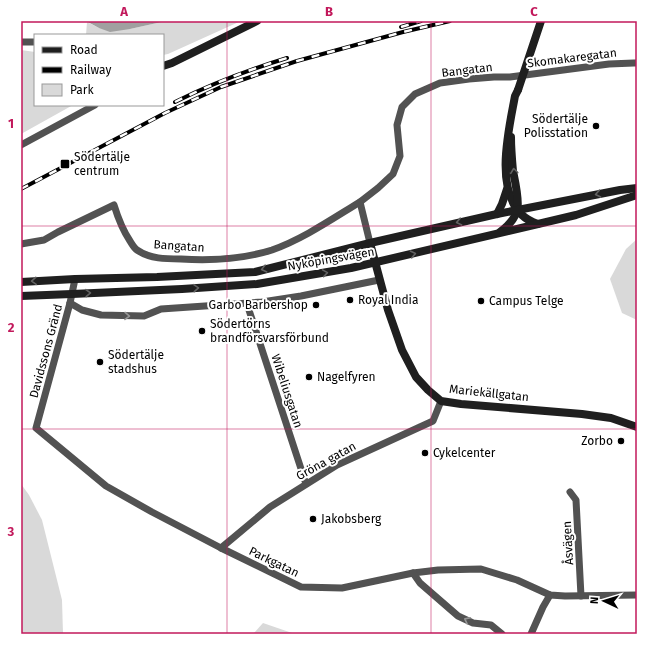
<svg xmlns="http://www.w3.org/2000/svg" width="658" height="655" font-family="'Fira Sans',sans-serif">
<style>
.green{fill:#d9d9d9}
.water{fill:#a0a0a0}
.lines{fill:none;stroke-linecap:round;stroke-linejoin:round}
.street{stroke:#525252;stroke-width:7}
.secondary{stroke:#1f1f1f;stroke-width:8}
.rail-casing{stroke:#000;stroke-width:4}
.rail{stroke:#fff;stroke-width:2.5;stroke-dasharray:8;stroke-linecap:butt}
.secondary-bridge{stroke:#1f1f1f;stroke-width:8}
.oneway{stroke:#626262}
.oneway2{stroke:#979797}
.grid{fill:none;stroke:#c2185b;stroke-width:1;stroke-opacity:0.55}
.poi-dot{fill:#000;stroke:#fff;stroke-width:1.5}
.labels{text-anchor:middle;dominant-baseline:central;stroke-width:4;stroke-linejoin:round;paint-order:stroke}
.street-label{font-size:12px;fill:#000;stroke:#fff}
.poi-label{font-size:12px;fill:#000;stroke:#fff;text-anchor:start}
.neatline{fill:none;stroke:#c2185b;stroke-width:1.5}
.grid-label{font-size:13px;text-anchor:middle;font-weight:bold;fill:#c2185b}
</style>
<rect width="100%" height="100%" fill="#fff"/>
<g class="green">
<polygon points="166,21 241,21 168,54 163,55 163,35 86,35 87,22 99,28 130,29"/>
<polygon points="21,50 35,52 35,105 73,105 21,134"/>
<polygon points="637,239 637,320 622,313 610,279 626,249"/>
<polygon points="21,484 29,495 42,520 62,600 63,634 21,634"/>
<polygon points="263,623 295,634 253,634"/>
</g>
<polygon class="water" points="86,21 166,21 130,29 110,32 99,28"/>
<g class="lines">
<g class="street">
<polyline points="21,42 35,42"/>
<polyline points="21,145 95,105"/>
<polyline points="360,202 378,188 393,174 400,156 397,125 402,107 415,94 440,83 469,79 494,77 510,77 609,64 634,63 637,63"/>
<path d="M21 244 44 240 58 232 114 205C118 218 122 229 130 241 132 244 134 248 137 250 150 259 166 259 181 259 212 261 243 259 272 250 303 239 332 219 360 202L370 243"/>
<polyline points="75,279 70,303 36,428 106,486 152,512 221,548 301,587 342,588 413,573 438,570 481,569 517,580 550,595 565,596 637,595"/>
<polyline points="70,303 82,310 101,315 144,316 161,309 262,302 301,296 379,280"/>
<polyline points="247,304 306,484"/>
<polyline points="570,492 576,500 581,596"/>
<polyline points="221,548 270,507 337,465 433,421 441,401"/>
<polyline points="413,573 420,583 458,616 473,623 491,625 502,634"/>
<polyline points="531,634 543,607 550,595"/>
</g>
<g class="secondary">
<polyline points="163,66 172,63 257,21"/>
<path d="M518 90 515 96C509 129 494 188 522 215 526 219 532 222 538 224"/>
<polyline points="497,214 502,204 507,189"/>
<path d="M500 232C507 227 514 220 517 211 520 202 515 181 513 171 512 160 511 148 511 137"/>
<polyline points="370,243 388,310 402,350 416,377 428,390 441,401 461,404 582,414 611,418 637,427"/>
<polyline points="21,282 75,279 157,277 255,272 370,243 497,214 620,190 637,188"/>
<polyline points="21,296 72,294 182,289 257,284 351,268 538,224 576,215 637,195"/>
</g>
<defs>
<g id="rail">
<polyline points="401,27 421,21"/>
<path d="M175 102C211 84 248 70 287 58"/>
<polyline points="21,189 165,113 221,87 297,61 403,32 450,21"/>
</g>
</defs>
<use href="#rail" class="rail-casing"/>
<use href="#rail" class="rail"/>
<polyline class="secondary-bridge" points="518,90 541,21"/>
</g>
<defs><path id="oneway-chevron" d="M-2-3.5L2.5 0L-2 3.5" fill="none" stroke-width="1.6" stroke-linecap="round" stroke-linejoin="round"/></defs>
<g class="oneway">
<use href="#oneway-chevron" transform="translate(514 171) rotate(-97)"/>
<use href="#oneway-chevron" transform="translate(598 194) rotate(169)"/>
<use href="#oneway-chevron" transform="translate(459 222) rotate(167)"/>
<use href="#oneway-chevron" transform="translate(413 254) rotate(-13)"/>
<use href="#oneway-chevron" transform="translate(264 269) rotate(166)"/>
<use href="#oneway-chevron" transform="translate(325 273) rotate(-9)"/>
<use href="#oneway-chevron" transform="translate(34 281) rotate(176)"/>
<use href="#oneway-chevron" transform="translate(196 288) rotate(-4)"/>
<use href="#oneway-chevron" transform="translate(88 293) rotate(-2)"/>
</g>
<g class="oneway2">
<use href="#oneway-chevron" transform="translate(127 316) rotate(1)"/>
<use href="#oneway-chevron" transform="translate(467 620) rotate(-153)"/>
</g>
<path class="grid" d="M227 21V634M431 21V634M21 226H637M21 429H637"/>
<g class="poi-dot">
<circle cx="596" cy="126" r="4"/>
<rect x="60" y="159" width="10" height="10" rx="2"/>
<circle cx="350" cy="300" r="4"/>
<circle cx="481" cy="301" r="4"/>
<circle cx="316" cy="305" r="4"/>
<circle cx="202" cy="331" r="4"/>
<circle cx="100" cy="362" r="4"/>
<circle cx="309" cy="377" r="4"/>
<circle cx="621" cy="441" r="4"/>
<circle cx="425" cy="453" r="4"/>
<circle cx="313" cy="519" r="4"/>
</g>
<g class="labels">
<g class="street-label">
<text transform="translate(572 58) rotate(-7)">Skomakaregatan</text>
<text transform="translate(467 70) rotate(-7)">Bangatan</text>
<text transform="translate(179 246) rotate(4)">Bangatan</text>
<text transform="translate(331 259) rotate(-10)">Nyköpingsvägen</text>
<text transform="translate(46 351) rotate(-75)">Davidssons Gränd</text>
<text transform="translate(287 391) rotate(72)">Wibeliusgatan</text>
<text transform="translate(489 393) rotate(6)">Mariekällgatan</text>
<text transform="translate(326 461) rotate(-29)">Gröna gatan</text>
<text transform="translate(568 543) rotate(-93)">Åsvägen</text>
<text transform="translate(274 562) rotate(26)">Parkgatan</text>
</g>
<g class="poi-label">
<text x="588" y="119" text-anchor="end">Södertälje<tspan x="588" dy="14">Polisstation</tspan></text>
<text x="74" y="157">Södertälje<tspan x="74" dy="14">centrum</tspan></text>
<text x="358" y="300">Royal India</text>
<text x="489" y="301">Campus Telge</text>
<text x="308" y="305" text-anchor="end">Garbo Barbershop</text>
<text x="210" y="324">Södertörns<tspan x="210" dy="14">brandförsvarsförbund</tspan></text>
<text x="108" y="355">Södertälje<tspan x="108" dy="14">stadshus</tspan></text>
<text x="317" y="377">Nagelfyren</text>
<text x="613" y="441" text-anchor="end">Zorbo</text>
<text x="433" y="453">Cykelcenter</text>
<text x="321" y="519">Jakobsberg</text>
</g>
</g>
<rect width="658" height="655" fill="none" stroke="#ffffff" stroke-width="44"/>
<rect x="34" y="34" width="130" height="72" fill="#ffffff" stroke="#999999"/>
<rect x="42" y="47" width="20" height="6" fill="#1f1f1f" stroke="#999999"/>
<text x="70" y="54" font-size="12" fill="#000000">Road</text>
<rect x="42" y="67" width="20" height="6" fill="#000000" stroke="#999999"/>
<text x="70" y="74" font-size="12" fill="#000000">Railway</text>
<rect x="42" y="84" width="20" height="12" fill="#d9d9d9" stroke="#999999"/>
<text x="70" y="94" font-size="12" fill="#000000">Park</text>
<g transform="translate(604 601) rotate(274)" stroke="#ffffff" stroke-width="3" paint-order="stroke">
<path d="M0-3L7 15L0 10L-7 15Z" fill="#000000"/>
<text y="-6" font-size="11" font-weight="bold" text-anchor="middle" fill="#000000">N</text>
</g>
<rect x="22" y="22" width="614" height="611" class="neatline"/>
<g class="grid-label">
<text x="124" y="16">A</text>
<text x="329" y="16">B</text>
<text x="534" y="16">C</text>
<text x="11" y="128">1</text>
<text x="11" y="332">2</text>
<text x="11" y="536">3</text>
</g>
</svg>
